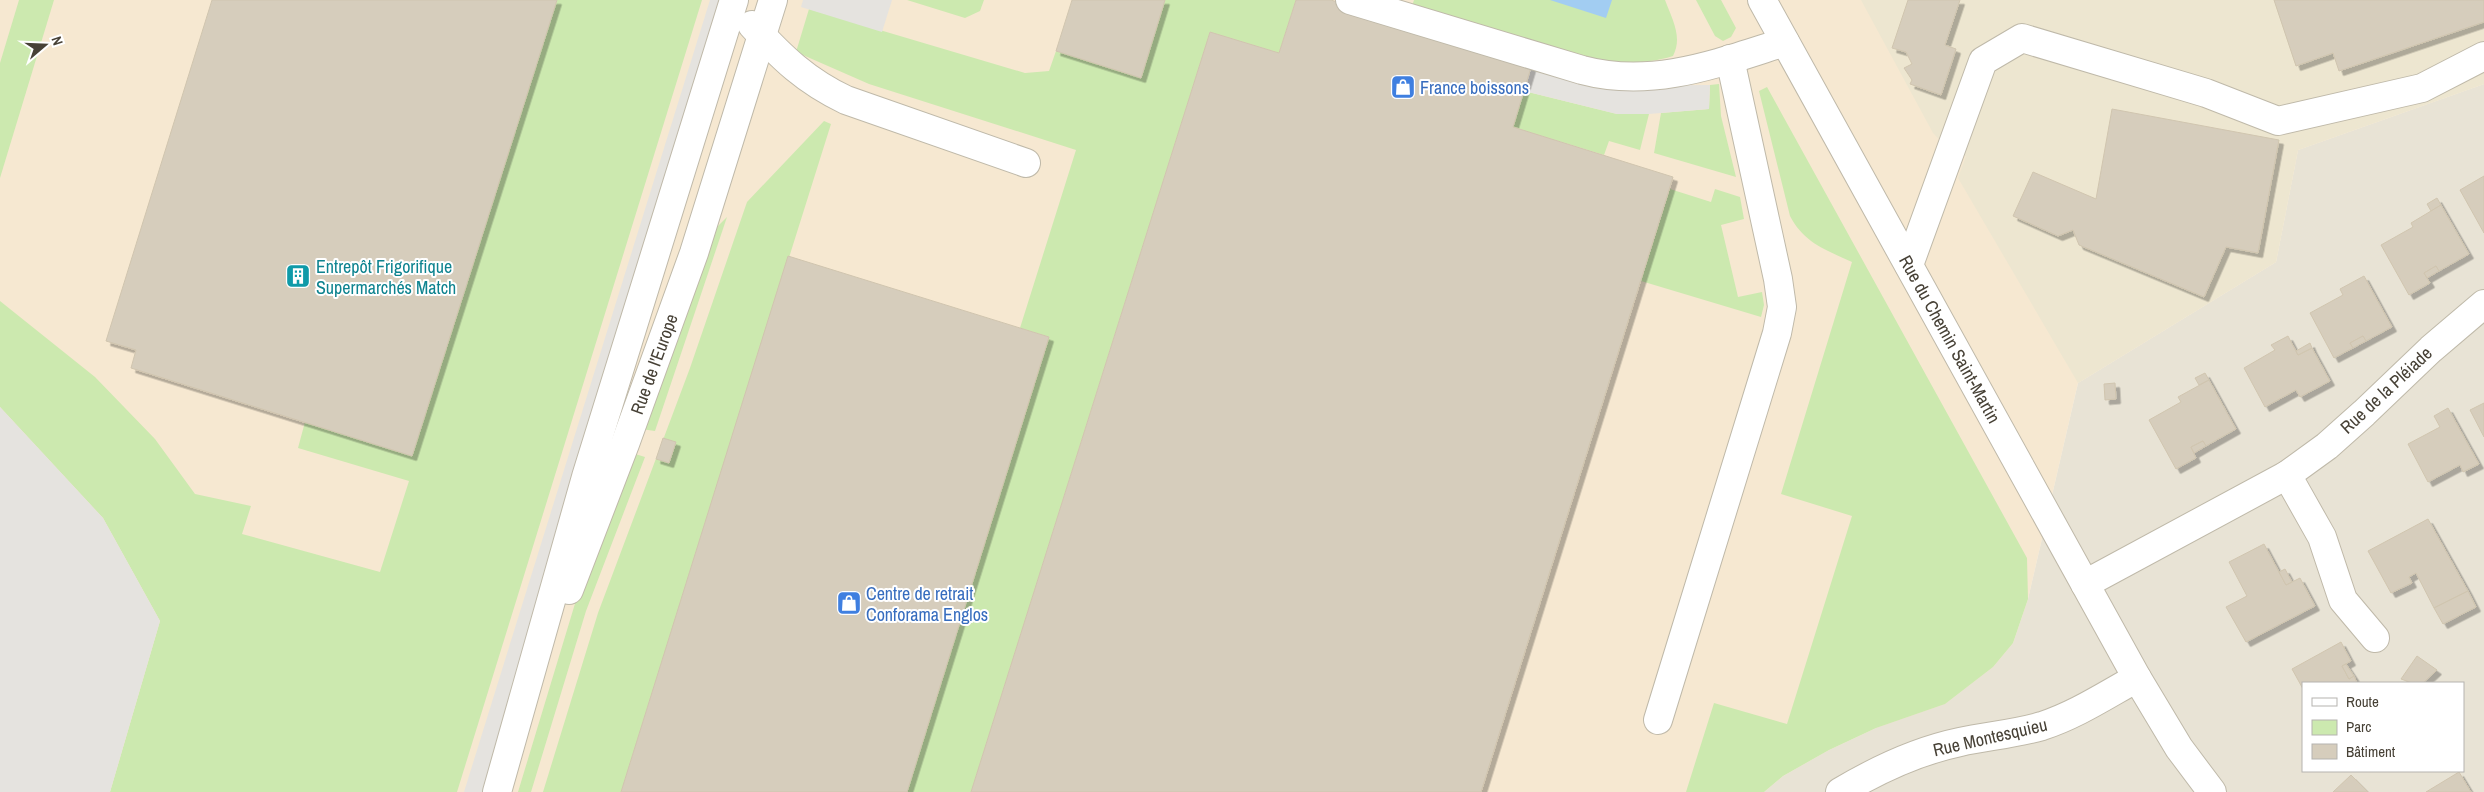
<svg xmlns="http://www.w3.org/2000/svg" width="2484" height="792" font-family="'Archivo Narrow',sans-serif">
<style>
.residential{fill:#e8e3d5;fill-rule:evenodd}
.commercial{fill:#f6e8d1}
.education{fill:#ede6d0}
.green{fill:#cce9af}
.parking{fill:#e5e3df}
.water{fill:#a2cdf2}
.building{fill:#d6cdbc;stroke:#d0c5af;filter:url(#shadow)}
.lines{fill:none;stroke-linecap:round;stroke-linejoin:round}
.minor-casing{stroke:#bfb9a9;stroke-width:30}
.minor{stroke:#fff;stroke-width:28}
.labels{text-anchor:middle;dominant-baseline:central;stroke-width:4;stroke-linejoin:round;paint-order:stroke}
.shop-label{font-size:18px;fill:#366cbe;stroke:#fff;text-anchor:start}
.culture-label{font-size:18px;fill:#0d838f;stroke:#fff;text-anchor:start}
.street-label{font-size:18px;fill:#474136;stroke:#fff}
</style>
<defs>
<filter id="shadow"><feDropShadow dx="4.5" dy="4.5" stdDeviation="0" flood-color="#0004"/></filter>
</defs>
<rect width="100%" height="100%" fill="#f4f0e7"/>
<path class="residential" d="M2484 84V792H1764L1783 776 1829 750 1876 728 2013 643 2028 599 2078 383 2276 262 2298 150ZM2303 683H2463V771H2303Z"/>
<polygon class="commercial" points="0,0 2484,0 2484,84 2298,150 2276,262 2078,383 2028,599 2013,643 1993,667 1945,704 1876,728 1829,750 1783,776 1764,792 0,792"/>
<polygon class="education" points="1861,0 2484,0 2484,84 2298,150 2276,262 2078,383 1958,178 1966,156 1950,151 1933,133"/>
<g class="green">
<polygon points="19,0 54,0 0,178 0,63"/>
<polygon points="557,0 702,0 457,792 110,792 160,621 103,518 0,407 0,301 95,377 155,439 195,494 251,506 242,534 380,572 409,481 298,448 305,422 412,456"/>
<polygon points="907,0 984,0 980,11 965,18"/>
<polygon points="1165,0 1296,0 1279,53 1210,32 971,792 907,792 1049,337 1020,328 1076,150 869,84 796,52 809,9 1025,73 1049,71 1056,51 1141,78"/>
<path d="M1414 0H1665C1672 19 1683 37 1673 56 1645 65 1617 63 1587 60L1410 12Z"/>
<polygon points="1696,0 1721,0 1736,28 1731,37 1723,41 1715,36"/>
<polygon points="1719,84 1721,116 1736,177 1654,153 1661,113 1709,109 1710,85"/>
<path d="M1767 87 2027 558 2028 599 2013 643 1993 667 1945 704 1876 728 1829 750 1783 776 1764 792H1686L1714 703 1787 724 1852 516 1781 494 1852 262C1826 250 1804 243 1790 216L1759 91Z"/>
<polygon points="1524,91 1617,114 1649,114 1640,150 1609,141 1604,155 1513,127"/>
<polygon points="824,121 831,124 621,792 543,792 598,613 690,368 747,202"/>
<polygon points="1670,189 1711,202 1715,189 1740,197 1744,219 1721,225 1738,297 1762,292 1764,305 1761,317 1641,281"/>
<polygon points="727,217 655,431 641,429 710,234"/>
<polygon points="632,453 645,457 586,611 531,792 518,792 577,597"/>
</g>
<g class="parking">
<polygon points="710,0 728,0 483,792 464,792"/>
<polygon points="803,0 892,0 882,32 801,7"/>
<polygon points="1532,64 1604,86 1710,85 1709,109 1649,114 1617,114 1524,91"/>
<polygon points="0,407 103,518 160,621 110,792 0,792"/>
</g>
<polygon class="water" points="1550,0 1612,0 1606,18"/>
<g class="building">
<polygon points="212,0 557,0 412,456 131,368 136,350 106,341"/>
<polygon points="1072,0 1165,0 1141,78 1056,51"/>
<polygon points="1296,0 1331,0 1532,64 1513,127 1673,177 1481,792 971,792 1210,32 1279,53"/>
<polygon points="1908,0 1960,0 1945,45 1956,49 1941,95 1910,84 1912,80 1904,68 1912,64 1906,52 1892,48"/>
<polygon points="2274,0 2484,0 2484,22 2339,71 2333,53 2296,66"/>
<polygon points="2112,109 2279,140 2258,253 2226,247 2204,297 2079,245 2073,230 2058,236 2013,216 2033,172 2096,199"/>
<polygon points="2484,176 2484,233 2460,190"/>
<polygon points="2437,198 2441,205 2431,211 2427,204"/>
<polygon points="2441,205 2469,254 2439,271 2436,266 2424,273 2430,283 2409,295 2381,245 2413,227 2411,223"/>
<polygon points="788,256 1049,337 907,792 621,792"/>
<polygon points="2436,266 2439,271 2427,278 2424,273"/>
<polygon points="2364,276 2392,327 2366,341 2363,336 2350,343 2353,348 2334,358 2310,313 2343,295 2340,289"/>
<polygon points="2288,336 2298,355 2312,348 2330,381 2300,397 2296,390 2265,407 2244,368 2275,350 2271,345"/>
<polygon points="2363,336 2366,341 2353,348 2350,343"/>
<polygon points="2310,343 2312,348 2298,355 2296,351"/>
<polygon points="2205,373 2209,380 2199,385 2195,378"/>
<polygon points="2209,380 2236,429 2206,446 2203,441 2191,447 2196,458 2176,469 2149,420 2181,402 2178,397"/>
<polygon points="2115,383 2116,399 2105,400 2104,384"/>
<polygon points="2484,403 2484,437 2470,410"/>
<polygon points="2448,408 2479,464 2463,472 2460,465 2428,482 2408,444 2440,427 2434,416"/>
<polygon points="663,438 676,442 669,463 656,459"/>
<polygon points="2203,441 2206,446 2194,453 2191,447"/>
<polygon points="2428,519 2468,591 2434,608 2416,573 2409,577 2412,583 2391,593 2368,551"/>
<polygon points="2264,544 2286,585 2300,578 2315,606 2246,642 2226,607 2247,596 2229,562"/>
<polygon points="2285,569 2292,582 2286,585 2279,572"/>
<polygon points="2468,591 2476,607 2443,624 2434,608"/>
<polygon points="2341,642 2351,661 2342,666 2349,679 2354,676 2357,683 2303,683 2303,689 2292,669"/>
<polygon points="2417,656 2437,670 2423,683 2412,683 2401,679"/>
<polygon points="2346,664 2354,676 2349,679 2342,666"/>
<polygon points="2459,772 2471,792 2426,792"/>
<polygon points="2351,775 2368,792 2333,792"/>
</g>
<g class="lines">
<defs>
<g id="minor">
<path d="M1350 0 1582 70C1653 89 1718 63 1785 42"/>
<polyline points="1762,0 2137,678 2179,748 2212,792"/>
<path d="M752 25C782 58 806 81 846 100L1026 163"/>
<polyline points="1909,265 1983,61 2022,38 2206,93 2278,121 2422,88 2484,56"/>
<polyline points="2287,475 2322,537 2343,600 2375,638"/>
<polyline points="2085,584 2287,475 2327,446 2364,413 2431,349 2484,304"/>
<polyline points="569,590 625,444 694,253 773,0"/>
<polyline points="1658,720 1777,333 1782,307 1778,279 1730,59"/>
<polyline points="497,792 586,477 734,0"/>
<path d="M1840 792C1877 770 1917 751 1960 742 1987 736 2015 734 2042 726 2076 715 2106 695 2137 678"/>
</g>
</defs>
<use href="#minor" class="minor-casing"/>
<use href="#minor" class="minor"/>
</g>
<defs>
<symbol id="shop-square" viewBox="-11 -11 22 22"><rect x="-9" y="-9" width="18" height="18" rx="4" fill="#3f7fe0" stroke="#fff"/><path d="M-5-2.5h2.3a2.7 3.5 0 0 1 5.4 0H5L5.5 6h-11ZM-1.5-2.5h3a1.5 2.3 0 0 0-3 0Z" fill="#fff"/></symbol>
<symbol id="building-square" viewBox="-11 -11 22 22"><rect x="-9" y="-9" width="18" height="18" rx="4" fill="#0f9aa8" stroke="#fff"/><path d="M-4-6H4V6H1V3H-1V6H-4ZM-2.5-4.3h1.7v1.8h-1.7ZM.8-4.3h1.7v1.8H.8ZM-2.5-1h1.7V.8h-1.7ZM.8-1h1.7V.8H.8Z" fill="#fff"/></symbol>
</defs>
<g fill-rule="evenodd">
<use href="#shop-square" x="1389" y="73" width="28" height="28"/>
<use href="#building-square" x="284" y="262" width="28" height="28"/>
<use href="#shop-square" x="835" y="589" width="28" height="28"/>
</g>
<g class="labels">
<g class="shop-label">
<text x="1420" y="87">France boissons</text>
<text x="866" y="593">Centre de retrait<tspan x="866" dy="21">Conforama Englos</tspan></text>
</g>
<g class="culture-label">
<text x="316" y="266">Entrepôt Frigorifique<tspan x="316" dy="21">Supermarchés Match</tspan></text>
</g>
<g class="street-label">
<text transform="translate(1950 339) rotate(61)">Rue du Chemin Saint-Martin</text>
<text transform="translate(654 364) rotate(-70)">Rue de l'Europe</text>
<text transform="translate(2386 390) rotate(-43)">Rue de la Pléiade</text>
<text transform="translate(1990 737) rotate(-13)">Rue Montesquieu</text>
</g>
</g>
<rect x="2302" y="682" width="162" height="90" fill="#ffffff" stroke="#b5b3af"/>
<rect x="2312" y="698" width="25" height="8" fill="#ffffff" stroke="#b5b3af"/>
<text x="2346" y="707" font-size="15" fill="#474136">Route</text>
<rect x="2312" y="720" width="25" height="15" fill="#cce9af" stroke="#b5b3af"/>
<text x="2346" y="732" font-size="15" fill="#474136">Parc</text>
<rect x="2312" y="744" width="25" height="15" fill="#d6cdbc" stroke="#b5b3af"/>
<text x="2346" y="757" font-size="15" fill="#474136">Bâtiment</text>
<g transform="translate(45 45) rotate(71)" stroke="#ffffff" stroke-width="4" paint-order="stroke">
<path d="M0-4L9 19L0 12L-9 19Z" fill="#474136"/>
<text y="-8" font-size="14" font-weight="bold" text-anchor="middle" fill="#474136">N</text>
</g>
</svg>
